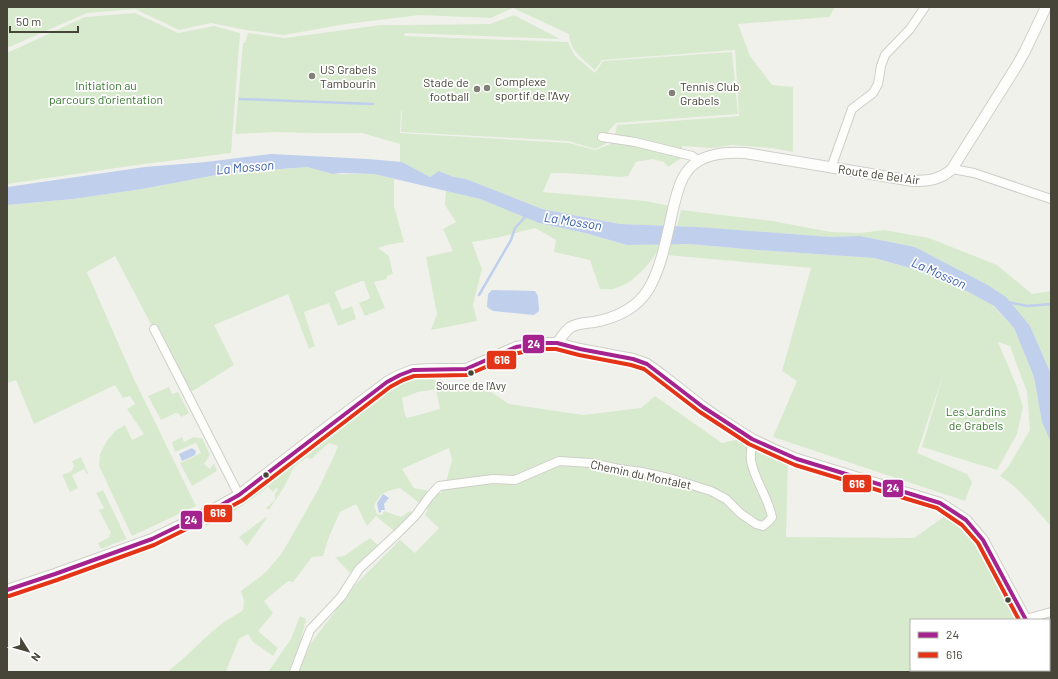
<svg xmlns="http://www.w3.org/2000/svg" width="1058" height="679" font-family="Barlow,sans-serif">
<style>
.green{fill:#d8eace;fill-rule:evenodd}
.water{fill:#bfcfec}
.lines{fill:none;stroke-linecap:round;stroke-linejoin:round}
.stream{stroke:#bfcfec;stroke-width:2.5}
.minor-casing{stroke:#cfcfc9;stroke-width:10}
.tertiary-casing{stroke:#cfcfc9;stroke-width:12}
.minor{stroke:#fdfdfc;stroke-width:8}
.tertiary{stroke:#fdfdfc;stroke-width:10}
.bus-1-casing{stroke:#fff;stroke-width:7}
.bus-2-casing{stroke:#fff;stroke-width:7}
.bus-1{stroke:#a4238f;stroke-width:4}
.bus-2{stroke:#e43417;stroke-width:4}
.poi-dot{fill:#828177;stroke:#fff;stroke-width:1.5}
.bus-dot{fill:#474538;stroke:#fff;stroke-width:1.5}
.labels{text-anchor:middle;dominant-baseline:central;stroke-width:3.5;stroke-linejoin:round;paint-order:stroke}
.bus-label{font-size:11px;fill:#474538;stroke:#fff}
.poi-label{font-size:12px;fill:#474538;stroke:#fff;text-anchor:start}
.park-label{font-size:12px;fill:#37762e;stroke:#fff}
.street-label{font-size:12px;fill:#474538;stroke:#fff}
.water-label{font-size:13px;font-style:italic;fill:#375dad;stroke:#fff}
.line-badge{stroke:#fff;stroke-width:1.5}
.badge-label{font-size:11px;text-anchor:middle;font-weight:bold;fill:#fff}
</style>
<rect width="100%" height="100%" fill="#f1f1ec"/>
<g class="green">
<path d="M7 7H835L829 17 738 24 750 56 772 85 793 87V152L772 148 732 145 712 148 682 146 683 157 668 167 664 162 653 159 636 162 628 176 621 177 565 173H551L543 192 646 201 670 206 664 226 620 224 542 209 466 179 453 178 440 171 430 177 402 162H400V144L362 133H311L274 132 235 134 243 43H245L248 33 285 38 381 25H404L490 24 514 15 560 39 405 33 404 36 568 42 575 56 595 73 603 61 732 52 738 114 616 123 608 132 606 144 595 149 568 141 401 132 402 111H401L400 133 569 143 595 150 613 143 617 125 739 116 735 50 602 60 595 70C583 59 570 51 569 34L513 8 491 18 420 15 346 24 284 35 246 30 211 23 179 30 135 9 87 13 7 48Z"/>
<polygon points="135,13 178,33 214,26 240,33 231,153 144,164 7,184 7,53 85,17"/>
<polygon points="307,167 333,174 374,174 394,179 394,206 404,242 387,245 378,248 389,256 393,274 387,276 387,279 374,282 385,308 365,316 359,303 369,299 370,298 364,281 362,281 336,291 335,293 342,310 352,306 356,319 338,326 329,303 304,312 315,346 309,349 288,294 214,325 234,365 191,392 155,327 153,328 115,256 87,272 133,377 196,506 132,536 131,534 99,466 100,454 106,442 115,431 125,425 132,440 144,434 127,409 135,404 130,396 123,398 115,385 34,424 16,380 7,383 7,205 73,199 142,189 227,173"/>
<path d="M446 191 480 199 539 223 585 233 627 245 659 244C658 256 642 272 633 279 629 283 622 286 616 288 612 290 606 289 600 289L594 272 590 260 554 252 556 240 535 228 496 238 472 242 482 269 473 305 477 321 431 330 437 314 426 257 453 251 443 229 456 222 445 205Z"/>
<polygon points="681,210 772,221 831,232 861,233 884,230 929,238 997,265 1032,294 1051,291 1051,374 1030,326 986,284 915,247 860,236 831,237 677,226"/>
<path d="M668 244H689L757 250 873 258 939 276 992 305 1014 328 1034 377 1041 415 1051 401V526C1035 509 1020 488 1000 476L1008 467 1030 430 1027 392 1010 346 998 342 1017 387 1023 407 1017 434 997 470 922 447 944 372 917 453 967 474 972 482 965 501 773 437 797 381 782 371 811 268 666 255Z"/>
<path d="M476 373H479C465 381 450 378 435 378L436 389 478 383 509 404 583 415 641 408 655 396 722 443 739 439 788 462 786 537 914 538 945 516 951 515 970 530 1017 620H911V670H1048L1049 672H299L305 651 355 585 400 540 415 553 439 528 425 515 428 510 408 494 400 488C384 492 382 491 374 506L377 514 382 515 384 511 401 517 410 511 413 514 394 531 376 516 367 526 356 504 340 512 329 537 323 556 312 557 293 582 288 581 264 601 273 613 258 631 278 648 273 656 253 642 248 634 239 639 226 671 227 672H167C186 658 201 640 219 626 226 620 235 616 243 610L244 601 241 591 265 573 282 553 318 490 334 456 338 446 329 443 311 459 307 457 295 466 293 469 284 487 269 510 266 508 275 500V494L278 489 276 488 273 492 268 487C247 503 230 515 206 526L204 522 223 513 238 503 273 476 275 478 288 468 287 466 361 408 402 382 411 379 428 375 462 377 471 375ZM436 389 440 409 407 418 405 415 402 398 418 392ZM449 448 452 460 444 489 441 493 414 488 402 469Z"/>
<polygon points="169,387 172,394 178,392 189,413 181,417 179,414 176,413 161,420 148,396"/>
<polygon points="182,437 184,442 194,437 198,438 202,438 210,455 204,464 210,469 214,463 217,471 192,486 180,463 201,453 196,443 175,452 172,442"/>
<polygon points="81,457 88,473 87,474 84,469 72,475 78,488 70,492 62,475 72,471 74,466 72,461"/>
<polygon points="103,490 126,538 126,539 101,549 98,543 110,537 109,535 111,533 99,510 104,508 96,493"/>
<polygon points="266,517 267,518 247,546 239,537"/>
<polygon points="370,538 379,546 350,573 335,557 344,556"/>
<polygon points="300,616 306,619 300,644 290,672 268,672 291,639"/>
</g>
<g class="water">
<polygon points="271,154 368,159 402,162 430,177 439,171 453,177 466,179 542,209 620,224 697,227 831,237 860,236 915,247 986,284 1006,297 1030,326 1051,374 1051,442 1042,422 1034,377 1014,328 994,306 939,276 874,258 757,250 689,244 627,245 585,233 539,223 480,199 374,174 341,173 333,174 307,167 227,173 142,189 73,199 7,205 7,187 145,167 206,162"/>
<polygon points="492,290 535,291 538,296 539,311 534,315 493,311 487,307 488,294"/>
<polygon points="192,448 196,451 195,455 182,461 179,454"/>
<polygon points="383,494 389,498 384,504 385,510 381,510 381,512 379,513 377,503"/>
</g>
<g class="lines">
<g class="stream">
<polyline points="240,99 373,104"/>
<polyline points="479,295 511,240 515,228 527,215"/>
<polyline points="1008,302 1027,306 1051,304"/>
</g>
<defs>
<g id="minor">
<polyline points="602,137 635,142 692,156 699,161"/>
<polyline points="831,168 852,109 873,93 878,84 881,66 885,55 910,29 925,7"/>
<polyline points="952,169 974,173 1051,199"/>
<polyline points="154,329 239,495"/>
<polyline points="1026,619 1051,612"/>
<path d="M294 672 310 630 341 597 359 569 398 533 416 515 429 497 439 486 462 483 493 479 515 480 559 461 591 463 619 469 642 472 673 479 711 491 726 499 740 513 756 524 763 526 769 521 772 517C768 497 755 481 751 461 750 454 752 446 752 439"/>
</g>
<g id="tertiary">
<path d="M557 343C561 338 565 331 571 327 578 323 586 323 594 322 615 318 636 309 648 290 662 267 667 235 673 209 677 194 680 176 693 165 706 153 727 152 745 153L913 181C928 181 940 180 952 169L1016 67 1025 51 1046 7"/>
<polyline points="7,590 55,574 152,539 214,509 239,495 335,421 387,382 400,375 413,370 432,369 466,369 516,347 540,343 557,343 580,349 633,359 647,364 661,374 703,407 719,418 752,439 773,449 797,459 940,503 966,520 983,540 1026,620"/>
<polyline points="1049,659 1051,662"/>
</g>
</defs>
<use href="#minor" class="minor-casing"/>
<use href="#tertiary" class="tertiary-casing"/>
<use href="#minor" class="minor"/>
<use href="#tertiary" class="tertiary"/>
<defs>
<polyline id="bus-1" points="7,590 55,574 152,539 214,509 239,495 387,382 400,375 413,370 466,369 516,347 540,343 557,343 580,349 633,359 647,364 703,407 752,439 797,459 940,503 966,520 983,540 1026,620"/>
<polyline id="bus-2" points="9,596 57,580 154,545 217,514 243,500 390,387 403,380 414,376 467,375 518,353 540,349 556,349 579,355 631,365 644,369 700,412 749,444 795,465 937,508 962,525 978,543 1019,620"/>
</defs>
<use href="#bus-1" class="bus-1-casing"/>
<use href="#bus-2" class="bus-2-casing"/>
<use href="#bus-1" class="bus-1"/>
<use href="#bus-2" class="bus-2"/>
</g>
<g class="poi-dot">
<circle cx="312" cy="76" r="4"/>
<circle cx="487" cy="88" r="4"/>
<circle cx="477" cy="89" r="4"/>
<circle cx="672" cy="93" r="4"/>
</g>
<g class="bus-dot">
<circle cx="471" cy="373" r="3.5"/>
<circle cx="266" cy="475" r="3.5"/>
<circle cx="1008" cy="600" r="3.5"/>
</g>
<g class="labels">
<g class="bus-label">
<text x="471" y="385">Source de l'Avy</text>
</g>
<g class="poi-label">
<text x="320" y="69">US Grabels<tspan x="320" dy="14">Tambourin</tspan></text>
<text x="495" y="81">Complexe<tspan x="495" dy="14">sportif de l'Avy</tspan></text>
<text x="469" y="82" text-anchor="end">Stade de<tspan x="469" dy="14">football</tspan></text>
<text x="680" y="86">Tennis Club<tspan x="680" dy="14">Grabels</tspan></text>
</g>
<g class="park-label">
<text x="106" y="85">Initiation au<tspan x="106" dy="14">parcours d'orientation</tspan></text>
<text x="976" y="411">Les Jardins<tspan x="976" dy="14">de Grabels</tspan></text>
</g>
<g class="street-label">
<text transform="translate(879 174) rotate(8)">Route de Bel Air</text>
<text transform="translate(641 474) rotate(12)">Chemin du Montalet</text>
</g>
<g class="water-label">
<text transform="translate(245 167) rotate(-5)">La Mosson</text>
<text transform="translate(573 221) rotate(9)">La Mosson</text>
<text transform="translate(939 273) rotate(24)">La Mosson</text>
</g>
</g>
<g class="line-badge">
<rect x="522" y="334" width="23" height="20" rx="4" fill="#a4238f"/>
<rect x="486" y="350" width="31" height="20" rx="4" fill="#e43417"/>
<rect x="842" y="474" width="30" height="19" rx="4" fill="#e43417"/>
<rect x="882" y="479" width="22" height="19" rx="4" fill="#a4238f"/>
<rect x="203" y="504" width="30" height="19" rx="4" fill="#e43417"/>
<rect x="180" y="510" width="23" height="20" rx="4" fill="#a4238f"/>
</g>
<g class="badge-label">
<text x="534" y="348">24</text>
<text x="502" y="364">616</text>
<text x="857" y="488">616</text>
<text x="893" y="492">24</text>
<text x="218" y="517">616</text>
<text x="191" y="524">24</text>
</g>
<rect width="1058" height="679" fill="none" stroke="#474538" stroke-width="16"/>
<rect x="910" y="619" width="140" height="52" fill="#ffffff" stroke="#b5b5af"/>
<rect x="918" y="632" width="20" height="6" fill="#a4238f" stroke="#b5b5af"/>
<text x="946" y="639" font-size="12" fill="#474538">24</text>
<rect x="918" y="652" width="20" height="6" fill="#e43417" stroke="#b5b5af"/>
<text x="946" y="659" font-size="12" fill="#474538">616</text>
<g transform="translate(28 651) rotate(127)" stroke="#ffffff" stroke-width="3" paint-order="stroke">
<path d="M0-3L7 15L0 10L-7 15Z" fill="#474538"/>
<text y="-6" font-size="11" font-weight="bold" text-anchor="middle" fill="#474538">N</text>
</g>
<path d="M10 26v6h68v-6" fill="none" stroke="#474538" stroke-width="2"/>
<text x="16" y="26" font-size="12" fill="#474538" stroke="#ffffff" stroke-width="3" paint-order="stroke">50 m</text>
</svg>
